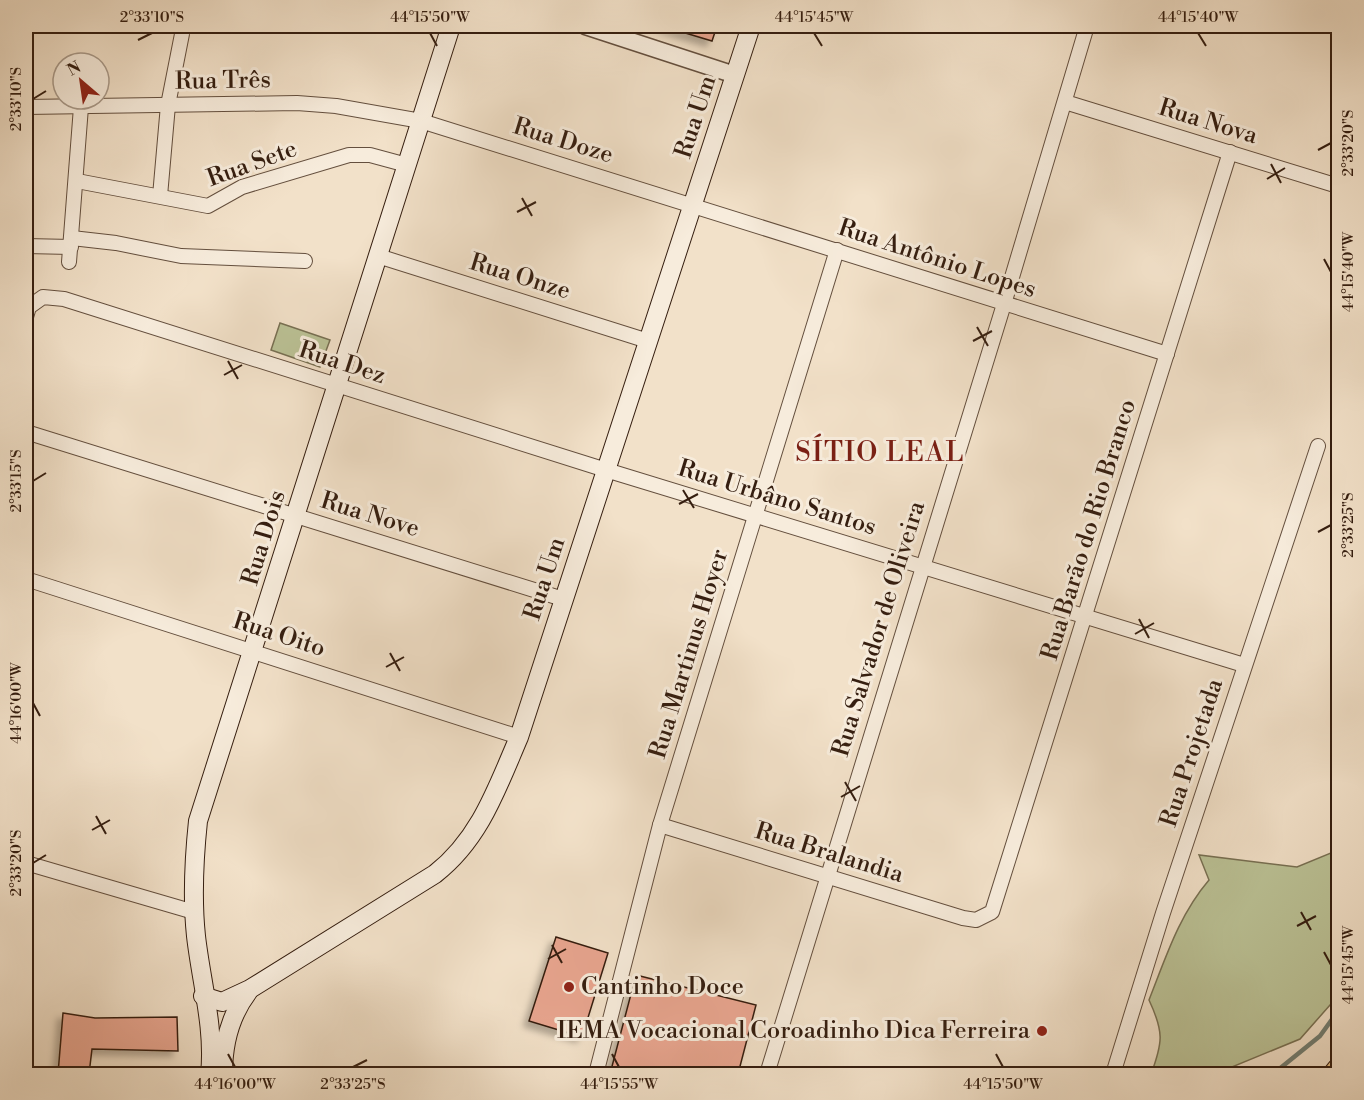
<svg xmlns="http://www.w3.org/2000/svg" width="1364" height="1100" font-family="'Libre Bodoni',serif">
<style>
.green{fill:#bbc296;stroke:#787053;stroke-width:1.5}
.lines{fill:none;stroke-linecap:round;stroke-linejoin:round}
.stream{stroke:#727e73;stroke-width:4.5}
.building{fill:#e8a58f;stroke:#351e10;stroke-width:1.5;filter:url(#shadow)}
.minor-casing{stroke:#644f3e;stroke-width:16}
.tertiary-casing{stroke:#644f3e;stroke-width:19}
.secondary-casing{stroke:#351e10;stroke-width:20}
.primary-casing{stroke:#351e10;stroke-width:23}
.minor{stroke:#f7ecdc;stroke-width:14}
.tertiary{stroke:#f7ecdc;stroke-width:16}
.secondary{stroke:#f7ecdc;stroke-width:18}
.primary{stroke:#e9c084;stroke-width:21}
.ticks{fill:none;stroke:#351e10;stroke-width:2}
.poi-dot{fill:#8f2418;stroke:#f7ecdc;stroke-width:2}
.labels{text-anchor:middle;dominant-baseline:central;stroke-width:6;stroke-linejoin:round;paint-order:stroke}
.street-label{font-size:24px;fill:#351e10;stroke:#f7ecdc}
.poi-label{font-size:24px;fill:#351e10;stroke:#f7ecdc;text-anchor:start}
.quarter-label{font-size:27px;letter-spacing:1.5px;fill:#7a1f14;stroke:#f7ecdc}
.neatline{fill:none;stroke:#351e10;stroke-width:2}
.ticks-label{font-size:15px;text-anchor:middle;fill:#351e10}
</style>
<defs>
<filter id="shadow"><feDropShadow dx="-5.5" dy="5.5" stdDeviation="3" flood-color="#0004"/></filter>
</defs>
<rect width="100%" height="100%" fill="#f2e1c9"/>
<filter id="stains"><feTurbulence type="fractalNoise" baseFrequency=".00333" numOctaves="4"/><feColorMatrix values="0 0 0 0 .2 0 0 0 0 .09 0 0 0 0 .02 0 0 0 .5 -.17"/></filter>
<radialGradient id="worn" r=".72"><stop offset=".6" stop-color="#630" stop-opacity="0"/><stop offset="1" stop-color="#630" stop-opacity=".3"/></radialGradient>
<g class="green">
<polygon points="280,323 330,340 320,367 271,350"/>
<path d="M1338 850V996L1300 1039 1215 1074H1151C1163 1042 1164 1032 1149 1000 1166 957 1179 915 1209 880L1199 855 1297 867Z"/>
</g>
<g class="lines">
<polyline class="stream" points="1273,1074 1320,1036 1338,1011"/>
</g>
<g class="building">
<polygon points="662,26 717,26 712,41"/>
<polygon points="556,937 608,953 582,1037 529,1021"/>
<polygon points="636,975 756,1005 738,1074 610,1074"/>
<polygon points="63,1013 95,1018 177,1017 178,1051 92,1049 89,1074 58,1074"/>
<polygon points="140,1068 160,1069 159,1074 139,1074"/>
<polygon points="263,1069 289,1070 290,1074 263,1074"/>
</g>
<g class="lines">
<defs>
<g id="minor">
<polyline points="1065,102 1338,186"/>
<polyline points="26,107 297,103 336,106 421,121 1167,354"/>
<polyline points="77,181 208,206 242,187 349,155 370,155 407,165"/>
<polyline points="160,196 168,105 182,34"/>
<polyline points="72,238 116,243 181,256 305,261"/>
<polyline points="26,246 71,247"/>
<polyline points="378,256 648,341"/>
<polyline points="69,262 81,107"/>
<polyline points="26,317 29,307 43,297 64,299 606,470 1244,665"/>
<polyline points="26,432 563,599"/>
<polyline points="26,579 519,737"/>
<polyline points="660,825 963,918 976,920 992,912 1230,152"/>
<polyline points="26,863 194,912"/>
<polyline points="596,1074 660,825 837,250"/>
<polyline points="767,1074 1004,304 1087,26"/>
<polyline points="1113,1074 1163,913 1318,446"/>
</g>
<polyline id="tertiary" points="585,26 735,75"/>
<g id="secondary">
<path d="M203 996 222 1002 250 989 435 874C480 839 497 788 519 737L751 26"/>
<path d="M210 1074C215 1029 201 981 196 936 192 898 194 859 198 821L451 26"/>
<path d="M223 1074C223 1044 229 1017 248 992"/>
</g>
<polyline id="primary" points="1334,1074 1338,1069"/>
</defs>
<use href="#minor" class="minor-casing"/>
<use href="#tertiary" class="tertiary-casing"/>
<use href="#secondary" class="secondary-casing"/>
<use href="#primary" class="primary-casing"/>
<use href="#minor" class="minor"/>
<use href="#tertiary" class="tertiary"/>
<use href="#secondary" class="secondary"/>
<use href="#primary" class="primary"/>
</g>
<path class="ticks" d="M430 33 437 46M814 33 822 46M1198 33 1206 46M138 40 152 33M33 99 46 91M1318 150 1331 143M1271 164 1281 183M1267 179 1285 168M522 198 532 216M517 212 536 202M1324 259 1331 272M977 327 988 346M973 341 992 331M228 361 238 379M224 375 242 365M33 481 46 473M683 490 694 508M679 504 698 494M1318 532 1331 525M1139 619 1149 638M1135 634 1154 623M390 653 400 671M386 667 404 657M33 703 40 716M845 782 856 801M841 797 860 786M96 816 106 834M92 830 110 820M33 863 46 855M1301 912 1311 930M1297 926 1316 916M552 945 562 963M1324 952 1331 965M548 959 566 949M228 1054 235 1067M612 1054 619 1067M996 1054 1003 1067M353 1067 367 1060"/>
<g class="poi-dot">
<circle cx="569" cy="987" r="6"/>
<circle cx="1042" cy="1031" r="6"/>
</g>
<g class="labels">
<g class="street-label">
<text transform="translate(223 81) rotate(-1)">Rua Três</text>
<text transform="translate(696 117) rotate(-72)">Rua Um</text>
<text transform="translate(1208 122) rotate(17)">Rua Nova</text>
<text transform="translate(563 141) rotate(17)">Rua Doze</text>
<text transform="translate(252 164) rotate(-20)">Rua Sete</text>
<text transform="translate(937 259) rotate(18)">Rua Antônio Lopes</text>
<text transform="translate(520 277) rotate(17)">Rua Onze</text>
<text transform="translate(342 363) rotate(18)">Rua Dez</text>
<text transform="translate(777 498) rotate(17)">Rua Urbâno Santos</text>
<text transform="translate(370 515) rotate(17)">Rua Nove</text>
<text transform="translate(1089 530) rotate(-73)">Rua Barão do Rio Branco</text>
<text transform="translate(264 538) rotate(-73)">Rua Dois</text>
<text transform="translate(545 579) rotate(-72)">Rua Um</text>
<text transform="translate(879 629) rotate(-73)">Rua Salvador de Oliveira</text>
<text transform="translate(279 635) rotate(18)">Rua Oito</text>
<text transform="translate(689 654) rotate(-73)">Rua Martinus Hoyer</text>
<text transform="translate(1192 753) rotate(-72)">Rua Projetada</text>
<text transform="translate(829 853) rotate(17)">Rua Bralandia</text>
</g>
<g class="poi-label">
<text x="581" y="987">Cantinho Doce</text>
<text x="1030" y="1031" text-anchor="end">IEMA Vocacional Coroadinho Dica Ferreira</text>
</g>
<g class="quarter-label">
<text x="880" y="453">SÍTIO LEAL</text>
</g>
</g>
<rect width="1364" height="1100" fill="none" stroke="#f2e1c9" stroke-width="66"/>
<g transform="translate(81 81) rotate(331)"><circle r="28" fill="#f7ecdc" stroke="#a99a8a" stroke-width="1.5"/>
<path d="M0-4.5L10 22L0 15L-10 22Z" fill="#8f2418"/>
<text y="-9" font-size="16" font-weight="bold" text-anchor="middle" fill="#351e10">N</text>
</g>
<rect x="33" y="33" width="1298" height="1034" class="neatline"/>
<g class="ticks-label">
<text x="152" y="22">2°33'10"S</text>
<text x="430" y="22">44°15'50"W</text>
<text x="814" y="22">44°15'45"W</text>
<text x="1198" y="22">44°15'40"W</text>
<text transform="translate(16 99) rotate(-90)" y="5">2°33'10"S</text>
<text transform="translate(1348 143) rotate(-90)" y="5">2°33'20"S</text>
<text transform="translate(1348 272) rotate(-90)" y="5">44°15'40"W</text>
<text transform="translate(16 481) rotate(-90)" y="5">2°33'15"S</text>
<text transform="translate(1348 525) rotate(-90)" y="5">2°33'25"S</text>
<text transform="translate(16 703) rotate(-90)" y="5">44°16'00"W</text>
<text transform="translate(16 863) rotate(-90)" y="5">2°33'20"S</text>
<text transform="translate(1348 965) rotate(-90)" y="5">44°15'45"W</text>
<text x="235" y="1089">44°16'00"W</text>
<text x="353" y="1089">2°33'25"S</text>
<text x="619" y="1089">44°15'55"W</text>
<text x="1003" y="1089">44°15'50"W</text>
</g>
<rect width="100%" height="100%" filter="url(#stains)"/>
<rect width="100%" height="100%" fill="url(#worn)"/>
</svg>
